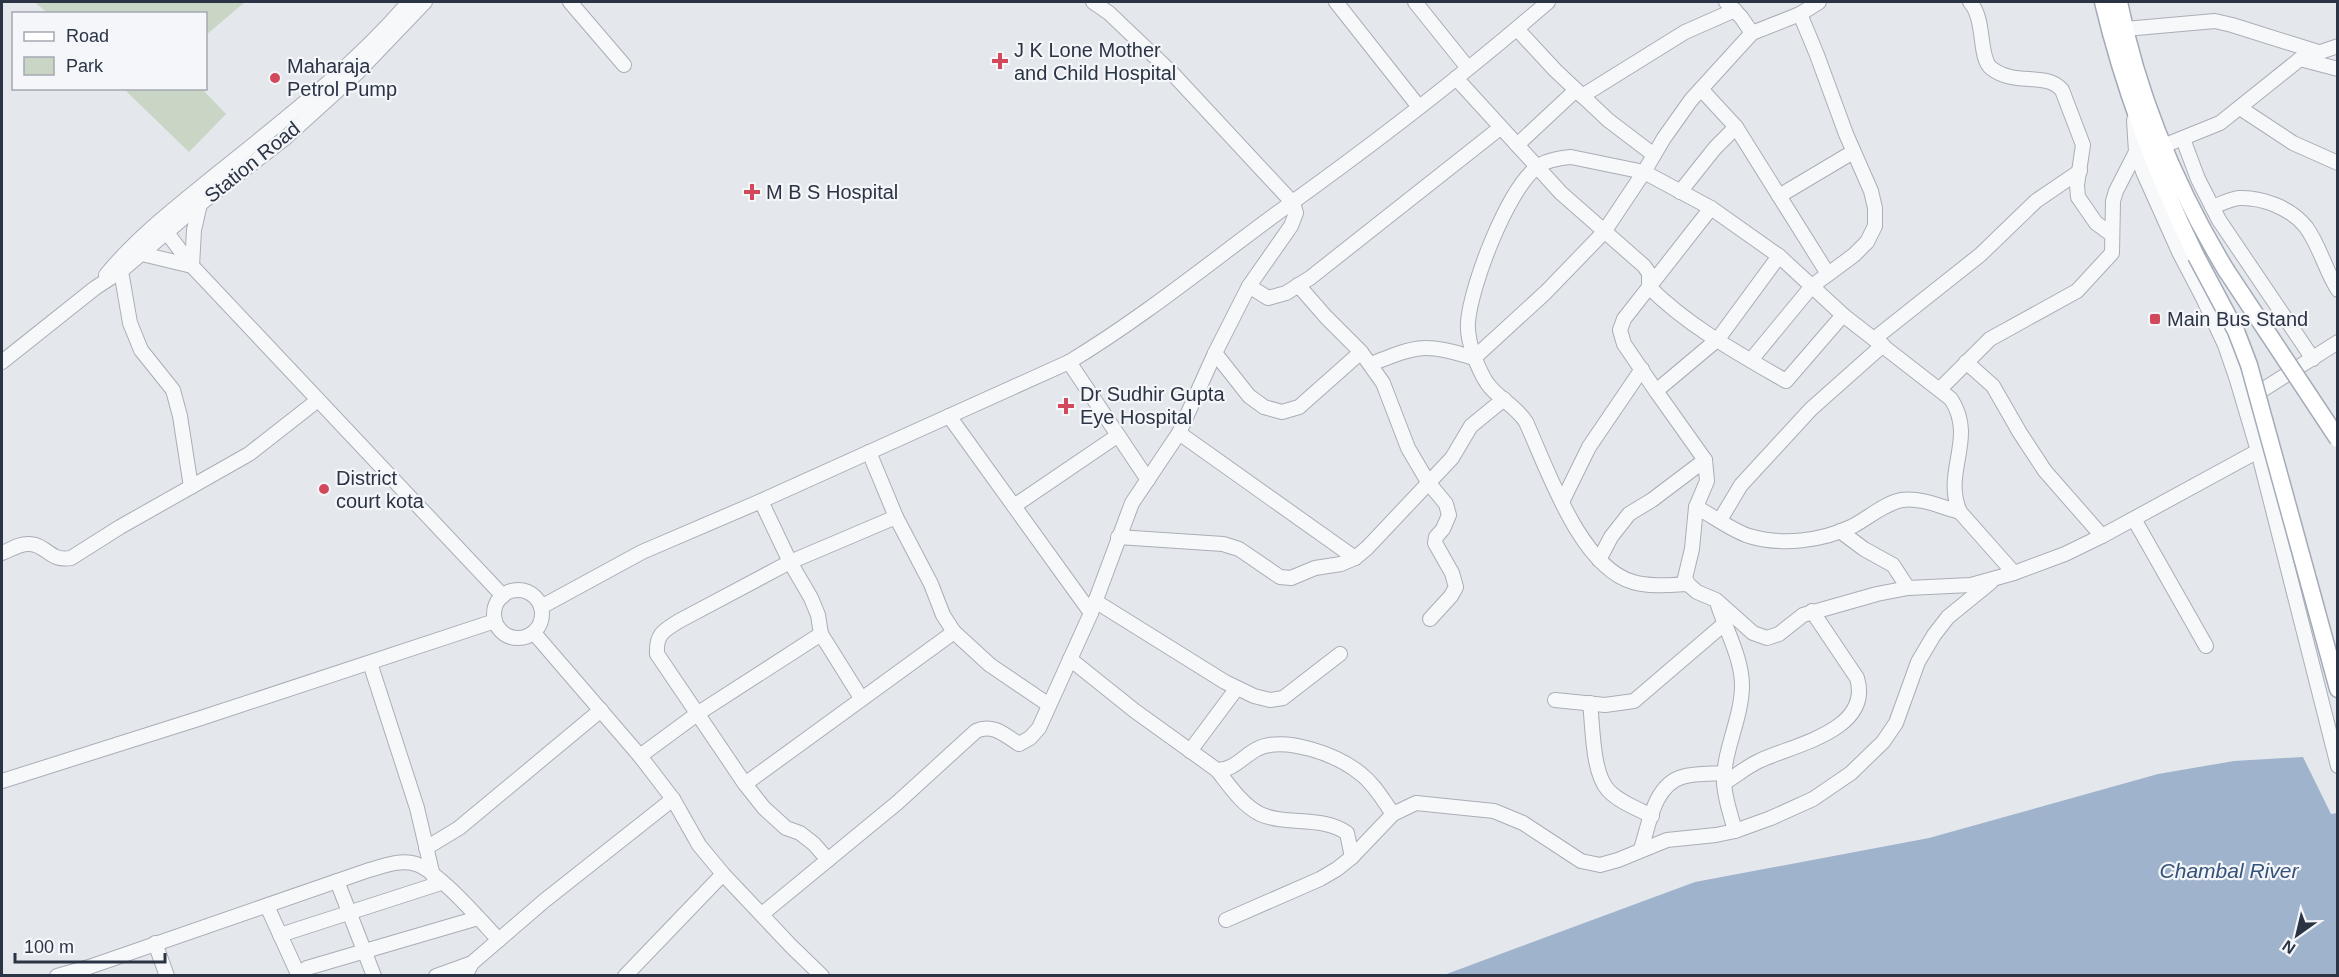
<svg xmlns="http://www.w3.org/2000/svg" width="2339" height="977" font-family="Arial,sans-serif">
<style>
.green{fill:#c9d6c5}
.water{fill:#9fb4cc}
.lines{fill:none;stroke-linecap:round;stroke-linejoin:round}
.minor-casing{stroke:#a9aeb7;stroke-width:16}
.major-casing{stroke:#a3abb8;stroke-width:19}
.minor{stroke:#f7f8fa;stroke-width:14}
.major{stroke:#fff;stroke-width:16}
.major-bridge-casing{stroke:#a3abb8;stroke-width:19;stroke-linecap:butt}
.major-bridge{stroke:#fff;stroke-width:16}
.poi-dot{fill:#d1495b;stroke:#f4f6f9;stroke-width:2}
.labels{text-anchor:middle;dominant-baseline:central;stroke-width:4.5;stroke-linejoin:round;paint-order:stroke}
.poi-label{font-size:20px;fill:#2b3445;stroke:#f4f6f9;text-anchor:start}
.street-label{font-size:20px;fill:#2b3445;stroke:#f4f6f9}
.water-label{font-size:21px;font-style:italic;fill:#34527a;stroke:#f4f6f9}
</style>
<rect width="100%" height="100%" fill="#e4e7ec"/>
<g class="green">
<polygon points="35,2 245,2 206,35 206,14 47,13"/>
<polygon points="124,89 202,89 226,114 189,152"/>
</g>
<polygon class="water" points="2303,757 2331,814 2337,813 2337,975 1444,975 1695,882 1929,838 2158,774 2234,761"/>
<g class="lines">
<defs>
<g id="minor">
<polyline points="570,2 624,65"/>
<polyline points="1336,2 1419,107"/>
<polyline points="1415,2 1468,68"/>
<polyline points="1726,2 1741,17 1752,33"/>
<path d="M1970 2C1986 20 1978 57 1991 68 2015 87 2046 71 2062 90L2083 145 2077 185 2078 197 2096 223 2111 234"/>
<polyline points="1517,29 1555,70 1608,120 1654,155"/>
<polyline points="2125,29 2215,21 2232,25 2318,52"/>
<polyline points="2300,59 2338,69"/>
<path d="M1456 78 1561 193 1644 266 1649 273V287C1688 326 1739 354 1786 381L1843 315"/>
<polyline points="1701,89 1736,127 1828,274"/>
<polyline points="1582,96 1685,32 1735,10"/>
<polyline points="2240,108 2293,143 2338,163"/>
<polyline points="2134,120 2136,152 2144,174 2179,252 2203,298 2225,345 2237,380 2258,451 2338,766"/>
<polyline points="2183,139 2198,179 2219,220 2313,359"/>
<polyline points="1517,145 1576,90"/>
<polyline points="2163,146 2220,123 2300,59 2338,46"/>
<polyline points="1680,192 1715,148 1736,127"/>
<polyline points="1779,196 1853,152"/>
<path d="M2212 207C2221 204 2230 199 2239 198 2262 197 2291 208 2306 227 2320 246 2325 270 2338 290"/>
<polyline points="159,222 192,266 503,596"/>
<polyline points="142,254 192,266 194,230 200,204"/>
<polyline points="1779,256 1718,339 1656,391 1705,460 1707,481 1696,507 1692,549 1685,578 1688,584 1697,592 1716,600 1753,633 1767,638 1779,634 1803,615 1877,594 1908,588 1971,585 2014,573 2065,554 2102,536 2258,451"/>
<polyline points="121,271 130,323 141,350 173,390 180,416 191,487"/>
<path d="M106 275C138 236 179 205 218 173 285 119 353 67 409 2"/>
<polyline points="1298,285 1326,317 1361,352 1383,383 1408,448 1428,482 1446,504 1449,515 1443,529 1436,537 1435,543 1452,573 1456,587 1451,596 1430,619"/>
<polyline points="1249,286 1268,298 1286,293 1310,278 1500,128"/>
<polyline points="1874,339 1980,255 2036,201 2080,171"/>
<polyline points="1215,353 1249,396 1264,407 1282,412 1299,407 1361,352"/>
<polyline points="1751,360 1812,286 1854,255 1867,242 1875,226 1875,208 1871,191 1846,134 1817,55 1800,14"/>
<polyline points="2,362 95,288 121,271 200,204 284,139 358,72 425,2"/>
<polyline points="1069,362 1148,480"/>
<polyline points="1966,362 1993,386 2020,433 2045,471 2102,536"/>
<path d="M1371 364C1419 345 1424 343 1474 358L1546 292 1604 232 1644 172 1664 138 1691 100 1731 56 1752 33 1800 14 1819 2"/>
<polyline points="1940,389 1990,339 2077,291 2112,253 2113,201 2116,191 2136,152"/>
<polyline points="1656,391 1624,344 1620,330 1624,319 1711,208"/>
<polyline points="2248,399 2338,342"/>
<polyline points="949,416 1091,613"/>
<polyline points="1179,433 1355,558"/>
<polyline points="869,452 896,517 931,584 943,615 954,632 990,665 1049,705"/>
<polyline points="761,501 790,562 811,598 818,615 821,634 861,698"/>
<polyline points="1562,502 1589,447 1642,369"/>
<polyline points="1014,506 1117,436"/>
<path d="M1696 507C1713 516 1731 530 1749 536 1782 546 1822 541 1853 526 1868 518 1885 503 1902 500 1920 497 1942 507 1960 512"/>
<polyline points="2134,519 2206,646"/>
<polyline points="1720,520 1741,485 1811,409 1883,345"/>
<polyline points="1840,531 1864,549 1893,565 1908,588"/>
<polyline points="1118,537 1223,544 1239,549 1280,577 1291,578 1315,568 1341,564 1355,558 1367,548 1452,458 1471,426 1504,399"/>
<path d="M2 553C10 550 20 543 30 544 47 545 50 562 71 558L120 527 249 454 318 400"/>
<polyline points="1599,560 1611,537 1629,514 1652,500 1705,460"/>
<path d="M1688 584C1670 585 1650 587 1633 582 1580 567 1547 468 1526 422 1515 405 1497 398 1487 383 1482 376 1478 366 1475 359 1471 348 1467 333 1468 322 1471 285 1507 191 1536 168 1544 161 1560 158 1571 157L1644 172 1711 208 1779 256 1843 315 1951 399C1977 439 1942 472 1960 512L2014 573"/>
<circle cx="518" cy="614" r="24"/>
<polyline points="1095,601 1225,682 1254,696 1270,700 1283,698 1340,654"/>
<path d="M1718 605C1726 630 1742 659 1742 685 1742 718 1724 748 1724 781 1724 797 1731 815 1735 831"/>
<path d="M541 607 642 552 761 501 1069 362C1142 318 1208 264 1276 214 1370 147 1461 77 1548 2"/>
<polyline points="534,633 640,756 673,799 699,845 723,874 791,946 822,976"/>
<path d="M1070 659 1135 711 1217 770C1234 770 1242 757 1257 749 1285 735 1338 755 1361 774 1374 784 1383 800 1393 814"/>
<polyline points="370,663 417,808 433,876"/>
<polyline points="1555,700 1605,705 1634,701 1724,624"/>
<path d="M1590 703C1593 727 1592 772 1608 790 1619 802 1638 809 1652 816"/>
<polyline points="1190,751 1237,688"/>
<polyline points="640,756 697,714 821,634"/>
<path d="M1217 770C1229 785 1242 805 1260 814 1287 826 1321 815 1347 833L1352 857"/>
<polyline points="2,781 198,719 495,621"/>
<path d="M1724 783C1736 776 1746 767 1759 761 1792 745 1873 731 1857 678L1812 611"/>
<polyline points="745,784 954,632"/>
<polyline points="426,848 459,828 601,710"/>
<path d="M1641 849C1649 825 1654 785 1682 777 1695 773 1711 774 1725 773"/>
<path d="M828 860 814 844 800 833 786 828 764 808 745 784 657 654C656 634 663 631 679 621L790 562 896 517"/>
<polyline points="337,881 374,976"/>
<polyline points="267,906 298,974"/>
<path d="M762 914 897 803 976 731C992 723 1005 735 1019 744L1030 738 1039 728 1091 613 1132 503 1179 433 1215 353 1249 286 1291 226 1296 213 1293 203 1173 74 1109 13 1093 2"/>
<polyline points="1226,920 1320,879 1337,869 1352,857 1393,814 1416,803 1494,811 1523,823 1581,861 1600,865 1618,860 1667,840 1716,835 1735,831 1771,818 1813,799 1851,773 1883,742 1896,723 1918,662 1934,635 1948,617 1991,582"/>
<polyline points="280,935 441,883"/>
<polyline points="155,943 167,976"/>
<path d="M57 976 89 967 369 870C384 866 400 859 416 864 439 872 481 921 499 940"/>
<polyline points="297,976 307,968 478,918"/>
<polyline points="436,976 472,963"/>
<polyline points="465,976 472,963 544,901 673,799"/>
<polyline points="625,976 723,874"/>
</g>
<g id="major">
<path d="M2103 2C2124 90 2156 174 2196 256"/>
<path d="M2119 2C2138 97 2176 187 2226 270"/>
<polyline points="2309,583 2338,689"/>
</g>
</defs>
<use href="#minor" class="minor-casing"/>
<use href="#major" class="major-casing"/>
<use href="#minor" class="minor"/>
<use href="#major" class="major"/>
<defs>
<g id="major-bridge">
<polyline points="2196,256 2236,331 2249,365 2309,583"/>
<polyline points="2226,270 2338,439"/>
</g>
</defs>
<use href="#major-bridge" class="major-bridge-casing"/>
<use href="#major-bridge" class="major-bridge"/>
</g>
<g class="poi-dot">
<path d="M997 52h6v6h6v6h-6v6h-6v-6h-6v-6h6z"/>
<circle cx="275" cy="78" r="6"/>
<path d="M749 183h6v6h6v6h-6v6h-6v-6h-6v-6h6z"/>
<rect x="2149" y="313" width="12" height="12" rx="3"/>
<path d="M1063 397h6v6h6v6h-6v6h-6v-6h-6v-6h6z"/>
<circle cx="324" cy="489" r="6"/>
</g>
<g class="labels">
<g class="poi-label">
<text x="1014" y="50">J K Lone Mother<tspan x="1014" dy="23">and Child Hospital</tspan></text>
<text x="287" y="66">Maharaja<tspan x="287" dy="23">Petrol Pump</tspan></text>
<text x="766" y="192">M B S Hospital</text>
<text x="2167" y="319">Main Bus Stand</text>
<text x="1080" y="394">Dr Sudhir Gupta<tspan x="1080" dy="23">Eye Hospital</tspan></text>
<text x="336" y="478">District<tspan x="336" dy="23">court kota</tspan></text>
</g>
<g class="street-label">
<text transform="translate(252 162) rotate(-39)">Station Road</text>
</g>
<g class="water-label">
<text x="2229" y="870">Chambal River</text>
</g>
</g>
<rect width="2339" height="977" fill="none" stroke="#2b3445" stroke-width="6"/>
<rect x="12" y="12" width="195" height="78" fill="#f4f6f9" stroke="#a4a8b1" stroke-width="1.5"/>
<rect x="24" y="32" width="30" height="9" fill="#ffffff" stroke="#a4a8b1" stroke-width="1.5"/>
<text x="66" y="42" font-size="18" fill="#2b3445">Road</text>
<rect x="24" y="57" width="30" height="18" fill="#c9d6c5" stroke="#a4a8b1" stroke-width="1.5"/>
<text x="66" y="72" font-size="18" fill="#2b3445">Park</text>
<g transform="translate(2297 935) rotate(214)" stroke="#f4f6f9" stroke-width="4.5" paint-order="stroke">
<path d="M0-4.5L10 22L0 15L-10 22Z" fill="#2b3445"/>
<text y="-9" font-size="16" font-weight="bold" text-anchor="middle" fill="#2b3445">N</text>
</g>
<path d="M15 953v9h150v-9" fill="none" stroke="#2b3445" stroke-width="3"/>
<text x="24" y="953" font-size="18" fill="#2b3445" stroke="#f4f6f9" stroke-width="4.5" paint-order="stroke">100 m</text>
</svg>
